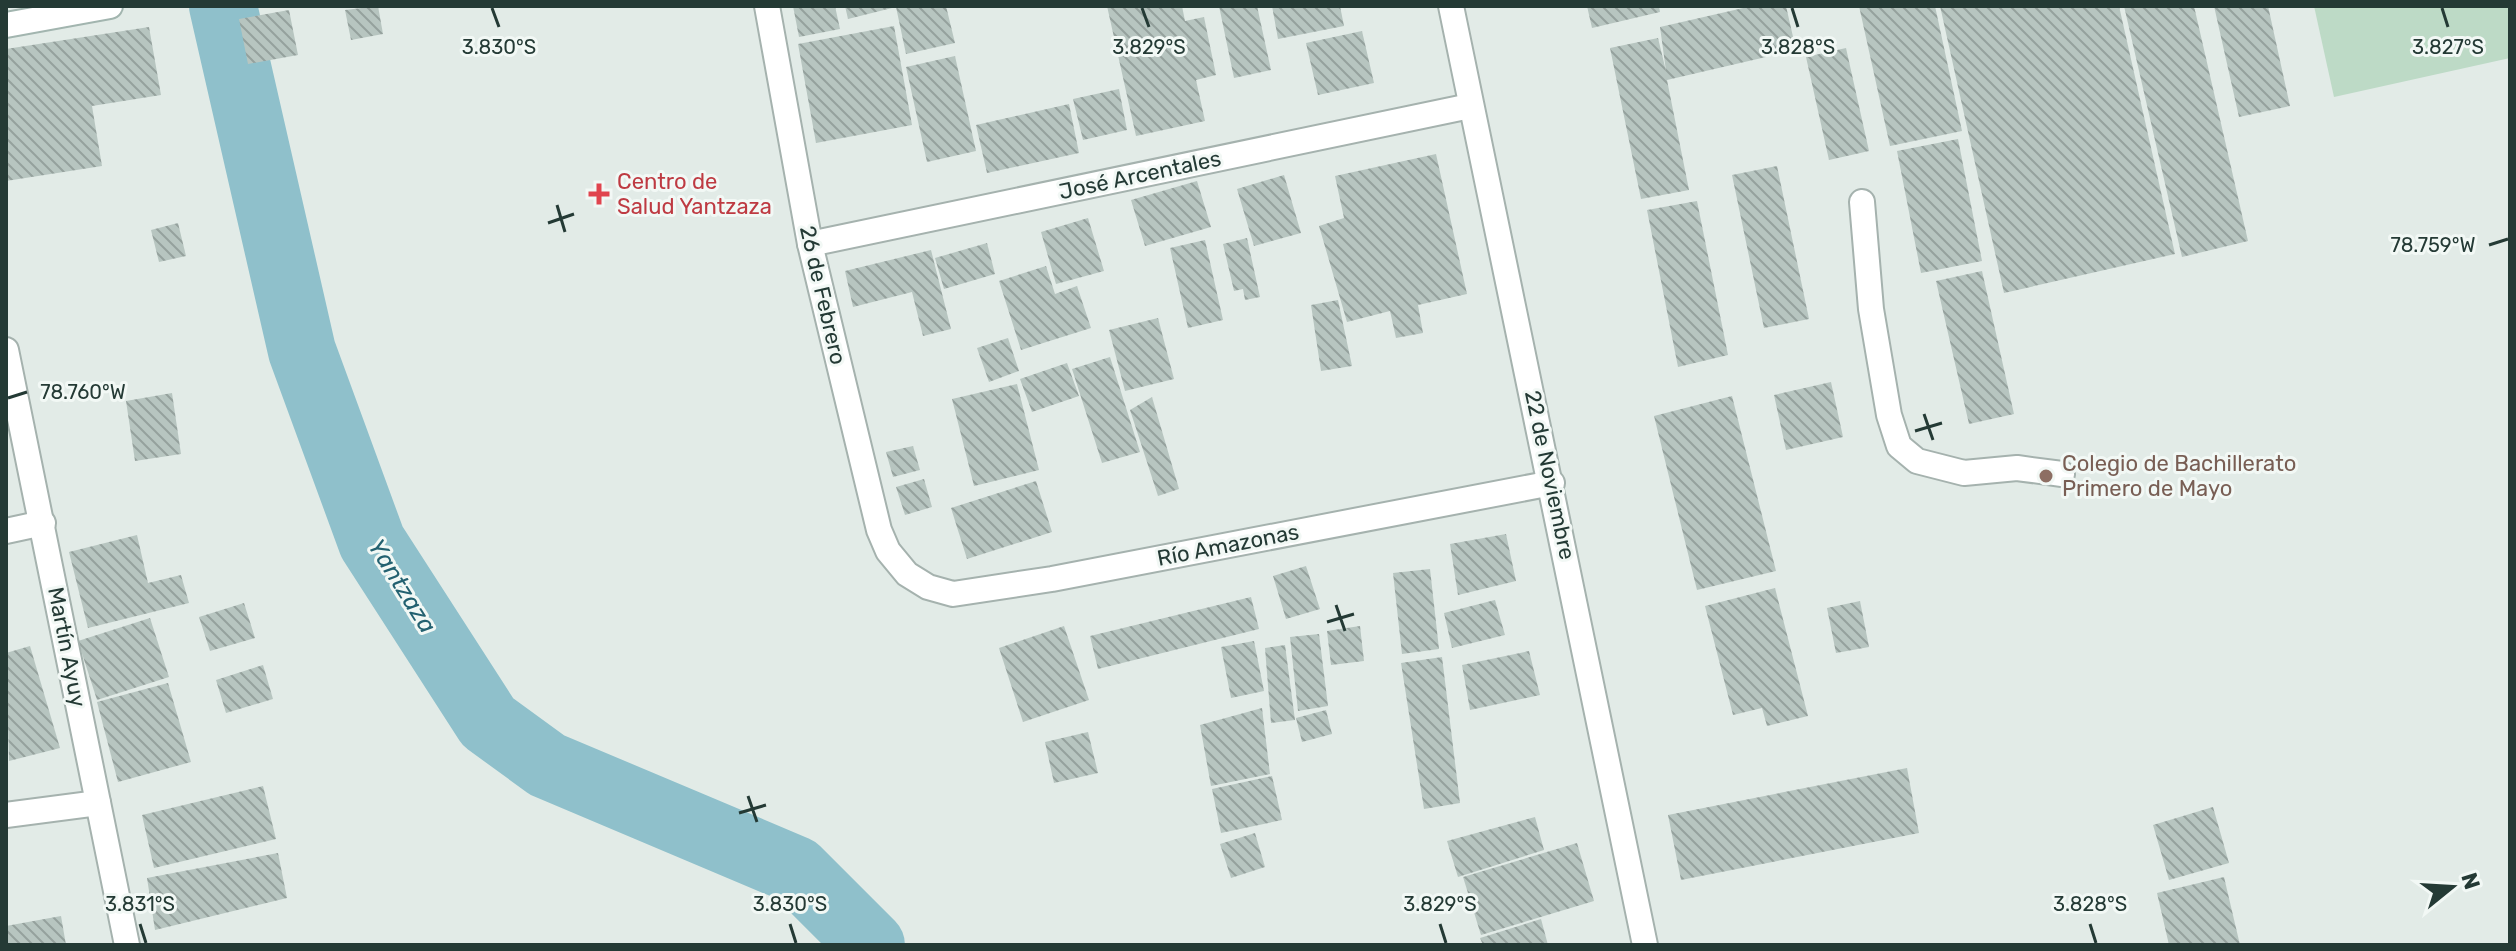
<svg xmlns="http://www.w3.org/2000/svg" width="2516" height="951" font-family="Rubik,sans-serif">
<style>
.green{fill:#bddac6}
.lines{fill:none;stroke-linecap:round;stroke-linejoin:round}
.river{stroke:#8fc0cb;stroke-width:68}
.building{fill:url(#building-back-hatch)}
.street-casing{stroke:#a5b2ae;stroke-width:28}
.secondary-casing{stroke:#a2b5af;stroke-width:28}
.street{stroke:#fff;stroke-width:24}
.secondary{stroke:#fff;stroke-width:24}
.ticks{fill:none;stroke:#243a35;stroke-width:3}
.health-dot{fill:#e0444e;stroke:#f2f8f5;stroke-width:3}
.education-dot{fill:#8d6e63;stroke:#f2f8f5;stroke-width:3}
.labels{text-anchor:middle;dominant-baseline:central;stroke-width:6;stroke-linejoin:round;paint-order:stroke}
.street-label{font-size:22px;fill:#243a35;stroke:#f2f8f5}
.health-label{font-size:22px;fill:#be3a42;stroke:#f2f8f5;text-anchor:start}
.education-label{font-size:22px;fill:#785e54;stroke:#f2f8f5;text-anchor:start}
.water-label{font-size:24px;font-style:italic;fill:#236170;stroke:#f2f8f5}
.ticks-label{font-size:20px;text-anchor:middle;fill:#243a35;stroke:#f2f8f5;stroke-width:6;stroke-linejoin:round;paint-order:stroke}
</style>
<defs>
<pattern id="building-back-hatch" width="6" height="6" patternUnits="userSpaceOnUse" patternTransform="scale(2)"><rect width="6" height="6" fill="#b7c5c0"/><path d="M-1 5l2 2M0 0l6 6M5-1l2 2" fill="none" stroke="#95a19d"/></pattern>
</defs>
<rect width="100%" height="100%" fill="#e2ebe7"/>
<polygon class="green" points="2314,6 2510,6 2510,58 2334,97"/>
<g class="lines">
<polyline class="river" points="223,6 302,351 372,542 488,722 547,765 796,870 871,945"/>
</g>
<g class="building">
<polygon points="378,6 383,34 351,40 345,10"/>
<polygon points="793,6 835,6 840,29 799,37"/>
<polygon points="845,6 946,6 955,43 906,54 896,7 848,19"/>
<polygon points="1107,6 1182,6 1185,21 1204,17 1216,75 1196,80 1205,121 1136,136"/>
<polygon points="1219,6 1257,6 1271,70 1234,78"/>
<polygon points="1272,6 1340,6 1344,26 1278,39"/>
<polygon points="1587,6 1659,6 1660,12 1592,28"/>
<polygon points="1752,6 1786,6 1796,50 1667,80 1689,190 1641,199 1610,48 1658,38 1666,71 1660,27"/>
<polygon points="1859,6 1935,6 1962,131 1890,146"/>
<polygon points="1940,6 2119,6 2175,254 2004,293"/>
<polygon points="2124,6 2194,6 2248,241 2182,257"/>
<polygon points="2214,6 2268,6 2290,106 2239,117"/>
<polygon points="289,10 298,55 248,64 239,19"/>
<polygon points="894,26 912,125 816,143 798,44"/>
<polygon points="149,27 161,95 92,106 102,166 6,181 6,49"/>
<polygon points="1362,31 1374,83 1318,95 1306,43"/>
<polygon points="1846,48 1869,151 1829,160 1806,57"/>
<polygon points="955,56 976,151 927,162 906,67"/>
<polygon points="1119,89 1127,130 1083,140 1073,99"/>
<polygon points="1069,104 1079,153 987,173 976,125"/>
<polygon points="1958,139 1982,261 1921,273 1897,151"/>
<polygon points="1436,154 1467,294 1418,305 1423,333 1396,338 1390,311 1347,322 1319,226 1344,218 1335,176"/>
<polygon points="1777,166 1809,319 1764,328 1732,175"/>
<polygon points="1284,175 1301,233 1254,246 1237,189"/>
<polygon points="1197,181 1211,227 1145,246 1131,200"/>
<polygon points="1697,201 1728,355 1678,367 1647,210"/>
<polygon points="1088,218 1104,271 1056,284 1041,232"/>
<polygon points="178,223 186,256 159,262 151,230"/>
<polygon points="1247,238 1260,297 1245,300 1243,289 1234,291 1223,244"/>
<polygon points="1205,240 1223,320 1188,328 1170,248"/>
<polygon points="987,243 995,274 944,289 935,258"/>
<polygon points="931,250 951,329 923,336 912,292 853,307 845,271"/>
<polygon points="1046,266 1055,294 1077,286 1091,328 1021,350 999,281"/>
<polygon points="1982,271 2014,414 1969,424 1936,281"/>
<polygon points="1338,300 1352,366 1321,371 1311,305"/>
<polygon points="1158,318 1174,379 1125,391 1109,330"/>
<polygon points="1008,338 1019,371 989,382 977,348"/>
<polygon points="1110,357 1140,452 1102,463 1072,369"/>
<polygon points="1067,363 1079,396 1032,412 1020,379"/>
<polygon points="1831,382 1843,437 1786,450 1774,395"/>
<polygon points="1017,384 1039,470 974,486 952,399"/>
<polygon points="172,393 181,454 135,461 126,401"/>
<polygon points="1732,396 1776,571 1697,590 1654,416"/>
<polygon points="1152,397 1179,489 1158,496 1130,410"/>
<polygon points="913,446 920,470 893,477 886,452"/>
<polygon points="924,479 932,507 905,515 896,487"/>
<polygon points="1036,481 1052,532 967,559 951,508"/>
<polygon points="1506,534 1516,581 1458,595 1450,544"/>
<polygon points="137,535 148,583 181,575 189,603 88,628 69,552"/>
<polygon points="1306,566 1320,609 1286,619 1273,576"/>
<polygon points="1430,569 1439,649 1402,654 1393,573"/>
<polygon points="1775,588 1808,716 1767,726 1762,708 1733,715 1705,606"/>
<polygon points="1251,597 1259,629 1098,669 1090,636"/>
<polygon points="1495,600 1505,635 1452,648 1444,613"/>
<polygon points="1860,601 1869,647 1836,653 1827,608"/>
<polygon points="244,603 255,638 210,651 199,617"/>
<polygon points="150,618 169,677 97,700 78,641"/>
<polygon points="1064,626 1089,700 1023,722 999,648"/>
<polygon points="1360,626 1364,661 1331,665 1327,631"/>
<polygon points="1319,634 1328,706 1298,711 1290,637"/>
<polygon points="1254,641 1264,691 1231,698 1221,647"/>
<polygon points="1285,645 1295,720 1271,723 1265,648"/>
<polygon points="30,646 60,748 9,761 6,653"/>
<polygon points="1529,651 1540,695 1470,710 1462,665"/>
<polygon points="1442,657 1460,803 1424,809 1401,663"/>
<polygon points="263,665 273,699 226,713 216,680"/>
<polygon points="168,683 191,762 118,782 97,702"/>
<polygon points="1262,708 1270,774 1211,786 1200,725"/>
<polygon points="1326,710 1332,734 1302,742 1296,718"/>
<polygon points="1088,732 1098,773 1054,783 1045,742"/>
<polygon points="1907,768 1919,833 1681,880 1668,815"/>
<polygon points="1272,776 1282,820 1221,833 1212,789"/>
<polygon points="263,786 276,839 154,868 142,815"/>
<polygon points="2213,807 2229,863 2169,880 2153,825"/>
<polygon points="1535,817 1544,850 1458,877 1447,841"/>
<polygon points="1255,833 1265,867 1231,878 1220,844"/>
<polygon points="1577,843 1594,901 1481,935 1463,877"/>
<polygon points="278,853 287,898 155,930 147,878"/>
<polygon points="2224,877 2240,945 2169,945 2157,893"/>
<polygon points="61,916 66,945 6,945 6,926"/>
<polygon points="1541,919 1548,945 1483,945 1480,938"/>
</g>
<g class="lines">
<defs>
<g id="street">
<polyline points="767,6 810,244 879,530 888,551 907,574 928,587 953,594 1052,579 1552,483"/>
<polyline points="1451,6 1645,945"/>
<polyline points="1862,202 1871,309 1889,415 1899,446 1917,461 1964,473 2017,468 2062,474"/>
<polyline points="810,244 1470,106"/>
<polyline points="6,350 127,945"/>
<polyline points="6,531 43,523"/>
<polyline points="6,815 98,803"/>
</g>
<polyline id="secondary" points="6,25 110,6"/>
</defs>
<use href="#street" class="street-casing"/>
<use href="#secondary" class="secondary-casing"/>
<use href="#street" class="street"/>
<use href="#secondary" class="secondary"/>
</g>
<path class="ticks" d="M492 8 499 27M1142 8 1149 27M1792 8 1798 27M2442 8 2448 27M557 205 565 232M548 223 574 214M2489 245 2508 239M8 398 27 392M1924 414 1933 440M1915 431 1942 423M1336 605 1345 631M1327 622 1354 614M748 796 757 822M739 813 766 805M140 924 146 943M790 924 796 943M1440 924 1446 943M2090 924 2096 943"/>
<path class="health-dot" d="M595 182h8v8h8v8h-8v8h-8v-8h-8v-8h8z"/>
<circle class="education-dot" cx="2046" cy="476" r="8"/>
<g class="labels">
<g class="street-label">
<text transform="translate(1140 175) rotate(-12)">José Arcentales</text>
<text transform="translate(823 295) rotate(77)">26 de Febrero</text>
<text transform="translate(1550 475) rotate(78)">22 de Noviembre</text>
<text transform="translate(1228 545) rotate(-11)">Río Amazonas</text>
<text transform="translate(67 647) rotate(79)">Martín Ayuy</text>
</g>
<g class="health-label">
<text x="617" y="181">Centro de<tspan x="617" dy="25">Salud Yantzaza</tspan></text>
</g>
<g class="education-label">
<text x="2062" y="463">Colegio de Bachillerato<tspan x="2062" dy="25">Primero de Mayo</tspan></text>
</g>
<g class="water-label">
<text transform="translate(402 586) rotate(58)">Yantzaza</text>
</g>
</g>
<g class="ticks-label">
<text x="499" y="54">3.830°S</text>
<text x="1149" y="54">3.829°S</text>
<text x="1798" y="54">3.828°S</text>
<text x="2448" y="54">3.827°S</text>
<text x="2433" y="252">78.759°W</text>
<text x="83" y="399">78.760°W</text>
<text x="140" y="911">3.831°S</text>
<text x="790" y="911">3.830°S</text>
<text x="1440" y="911">3.829°S</text>
<text x="2090" y="911">3.828°S</text>
</g>
<rect width="2516" height="951" fill="none" stroke="#243a35" stroke-width="16"/>
<g transform="translate(2452 887) rotate(72)" stroke="#f2f8f5" stroke-width="6" paint-order="stroke">
<path d="M0-6L14 30L0 20L-14 30Z" fill="#243a35"/>
<text y="-12" font-size="22" font-weight="bold" text-anchor="middle" fill="#243a35">N</text>
</g>
</svg>
